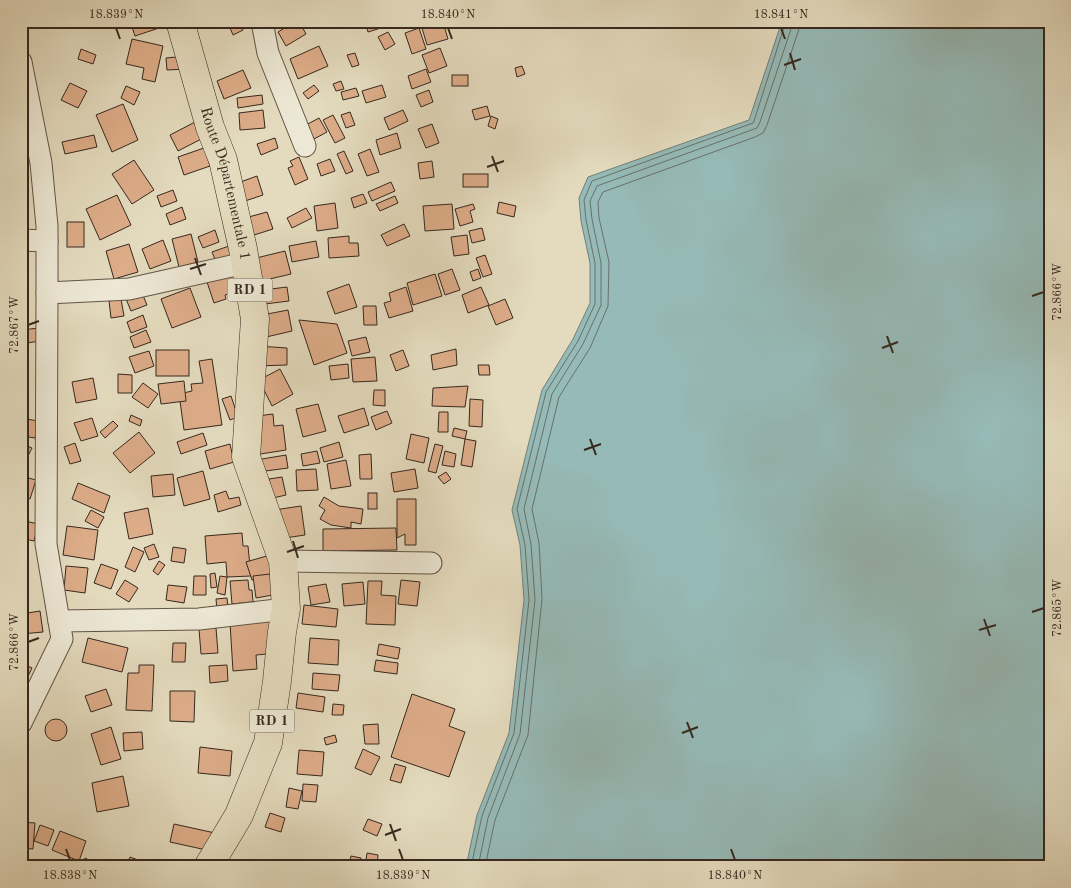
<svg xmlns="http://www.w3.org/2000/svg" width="1071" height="888" font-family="'Old Standard TT',serif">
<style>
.water{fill:#96bab7;stroke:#70807a}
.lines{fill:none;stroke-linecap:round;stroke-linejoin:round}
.shore{stroke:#66716a;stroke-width:1}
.building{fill:#ddad89;stroke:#36281e}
.street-casing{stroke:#625546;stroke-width:23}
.primary-casing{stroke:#36281e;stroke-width:29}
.street{stroke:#ede8d5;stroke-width:21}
.primary{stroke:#e4dbbe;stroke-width:28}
.ticks{fill:none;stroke:#36281e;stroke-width:2}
.labels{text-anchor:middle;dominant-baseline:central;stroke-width:4;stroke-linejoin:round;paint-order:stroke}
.shield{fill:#ede8d5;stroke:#6d6255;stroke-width:1}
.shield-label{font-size:14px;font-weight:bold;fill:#36281e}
.street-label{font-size:15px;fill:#36281e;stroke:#ede8d5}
.neatline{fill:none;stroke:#36281e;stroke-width:2}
.ticks-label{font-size:12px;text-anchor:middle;fill:#36281e}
</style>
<rect width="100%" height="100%" fill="#e4dbbe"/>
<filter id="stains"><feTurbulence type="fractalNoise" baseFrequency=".004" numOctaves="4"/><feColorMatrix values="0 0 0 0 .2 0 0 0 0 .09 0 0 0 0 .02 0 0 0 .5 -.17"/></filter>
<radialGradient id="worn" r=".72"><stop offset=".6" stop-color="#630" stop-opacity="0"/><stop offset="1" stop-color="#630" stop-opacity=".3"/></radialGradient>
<polygon class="water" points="782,21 1050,21 1050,867 466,867 477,815 509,733 524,600 520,545 512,510 542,390 573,339 590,303 590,263 581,221 579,198 588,177 749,120"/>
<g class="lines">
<g class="shore">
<polyline points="471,867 482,816 514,733 529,600 525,545 517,509 546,392 578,341 595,304 595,263 586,220 584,200 592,181 753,123 754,121 786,21"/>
<polyline points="478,867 488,818 520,734 535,600 531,544 524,509 552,394 583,344 601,305 601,263 592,219 590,201 597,186 757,128 760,122 792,26 793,21"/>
<polyline points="485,867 495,820 528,735 542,599 539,543 532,509 559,397 590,348 608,306 609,262 599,218 598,202 603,192 755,137 763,133 767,125 799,29 800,21"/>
</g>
</g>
<g class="building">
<polygon points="130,21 174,21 174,23 135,36"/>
<polygon points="227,21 240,21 243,30 233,35"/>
<polygon points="296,21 299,21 306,34 286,46 278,32"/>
<polygon points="365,21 382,21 384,27 368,32"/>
<polygon points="443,22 448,39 427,45 422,28"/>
<polygon points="419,28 426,49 412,54 405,33"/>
<polygon points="388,32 395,44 385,50 378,37"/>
<polygon points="132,39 163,46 155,82 142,79 144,68 126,64"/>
<polygon points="319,46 328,66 298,79 290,59"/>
<polygon points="440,48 447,66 429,73 422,55"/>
<polygon points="81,49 96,55 93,64 78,59"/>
<polygon points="355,53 359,65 352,67 347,55"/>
<polygon points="186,56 187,69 167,70 166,58"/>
<polygon points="522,66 525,74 517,77 515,68"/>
<polygon points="426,69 431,82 412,89 408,76"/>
<polygon points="243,70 251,88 224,99 217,81"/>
<rect x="452" y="75" width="16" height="11"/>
<polygon points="341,81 344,89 336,91 333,84"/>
<polygon points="70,83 87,91 78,108 61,100"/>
<polygon points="314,85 319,91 308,99 303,93"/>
<polygon points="382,85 386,97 366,103 362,91"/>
<polygon points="126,86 140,92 134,105 121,98"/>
<polygon points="356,88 359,96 343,100 341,92"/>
<polygon points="429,90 433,102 421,107 416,95"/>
<polygon points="262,95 263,104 238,108 237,98"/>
<polygon points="123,104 138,140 112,152 96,115"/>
<polygon points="487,106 490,116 475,120 472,110"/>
<polygon points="263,110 265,128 240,130 239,113"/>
<polygon points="403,110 408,121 389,130 384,118"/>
<polygon points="350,112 355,125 346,128 341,115"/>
<polygon points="333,115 345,138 335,143 323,120"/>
<polygon points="491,116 498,119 495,129 488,126"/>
<polygon points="319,118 327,132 314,139 306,125"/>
<polygon points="199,120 207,136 178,151 170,135"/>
<polygon points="432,124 439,143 426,148 418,129"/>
<polygon points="397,133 401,148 380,155 376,140"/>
<polygon points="94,135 97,147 65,154 62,142"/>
<polygon points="275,138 278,148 261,155 257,144"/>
<polygon points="204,148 210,166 184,175 178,157"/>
<polygon points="370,149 379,172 367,176 358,154"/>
<polygon points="344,151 353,171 346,174 337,154"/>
<polygon points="299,157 308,179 295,185 288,168 293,166 290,161"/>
<polygon points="330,159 335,171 321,176 317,164"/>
<polygon points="134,160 154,190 132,204 112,174"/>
<polygon points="432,161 434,177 420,179 418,163"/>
<rect x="463" y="174" width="25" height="13"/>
<polygon points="257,176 263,195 242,202 235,184"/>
<polygon points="391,182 395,191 372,201 368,192"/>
<polygon points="173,190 177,201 161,207 157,196"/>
<polygon points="363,194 367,203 354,208 351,198"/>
<polygon points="117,195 131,225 100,240 86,209"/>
<polygon points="395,196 398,203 380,211 376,204"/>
<polygon points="499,202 516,206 514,217 497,213"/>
<polygon points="335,203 338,228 317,231 314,206"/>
<polygon points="452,204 454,229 425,231 423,206"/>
<polygon points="473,204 475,209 470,211 473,222 460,226 455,209"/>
<polygon points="182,207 186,219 170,225 166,214"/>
<polygon points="306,208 312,218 292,228 287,218"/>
<polygon points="267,212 273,229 251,236 245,218"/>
<rect x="67" y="222" width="17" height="25"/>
<polygon points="404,224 410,236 387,246 381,235"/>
<polygon points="482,228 485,240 472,243 469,231"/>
<polygon points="215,230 219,242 203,248 198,237"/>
<polygon points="191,234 198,262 179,267 172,239"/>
<polygon points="467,235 469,254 454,256 451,237"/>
<polygon points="349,236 349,243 358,243 359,256 329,258 328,238"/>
<polygon points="163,240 171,261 150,269 142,249"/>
<polygon points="316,241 319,257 292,262 289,246"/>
<polygon points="129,244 138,272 114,279 106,251"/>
<polygon points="229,246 233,258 217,264 212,252"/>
<polygon points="285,251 291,274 257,282 252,259"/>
<polygon points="485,255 492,274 483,277 476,258"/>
<polygon points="452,269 460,290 445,295 438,274"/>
<polygon points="478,269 481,278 473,281 470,272"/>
<polygon points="435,274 442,296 413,305 407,283"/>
<polygon points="230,275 235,292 225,295 226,299 214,303 207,282"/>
<polygon points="349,284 357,307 335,314 327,292"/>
<polygon points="287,287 289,301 265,304 263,290"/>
<polygon points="406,287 413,311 389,318 384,303 391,301 389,293"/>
<polygon points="481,287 489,305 468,313 462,295"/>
<polygon points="190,288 201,317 172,328 161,299"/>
<polygon points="142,293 147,305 131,311 126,299"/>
<polygon points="121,299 124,316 111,318 109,301"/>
<polygon points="505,299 513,318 496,325 488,306"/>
<polygon points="363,306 376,306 377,325 364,325"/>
<polygon points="288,310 292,331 262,338 257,316"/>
<polygon points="143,315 147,327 131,333 127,322"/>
<polygon points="299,320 337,324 347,353 314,365"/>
<polygon points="39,328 40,341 27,343 28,357 21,357 21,330"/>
<polygon points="146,330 151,342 134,348 130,337"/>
<polygon points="366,337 370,352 352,356 348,341"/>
<polygon points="258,346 287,348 287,365 256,366"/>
<polygon points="456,349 457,365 433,370 431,355"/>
<rect x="156" y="350" width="33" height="26"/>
<polygon points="403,350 409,366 396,371 390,355"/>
<polygon points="149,351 154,366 135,373 129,357"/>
<polygon points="375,357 377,381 353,382 351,359"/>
<polygon points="212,359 222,425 184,430 179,394 192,391 191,384 203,383 199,361"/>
<polygon points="348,364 349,378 331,380 329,366"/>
<polygon points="478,365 489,365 490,375 479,375"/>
<polygon points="21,368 28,368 27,389 21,389"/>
<polygon points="280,369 293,394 272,406 259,380"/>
<polygon points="118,374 132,375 132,393 118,393"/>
<polygon points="93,378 97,399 76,403 72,382"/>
<polygon points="184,381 186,401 161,404 158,384"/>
<polygon points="143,383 158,394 148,408 132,397"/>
<polygon points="468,386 465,407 432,406 433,388"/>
<polygon points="374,390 385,390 385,406 373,405"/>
<polygon points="231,396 238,417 230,420 222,399"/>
<polygon points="470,399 483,400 482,427 469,426"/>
<polygon points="318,404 326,431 303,437 296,409"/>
<polygon points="364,408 369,425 344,433 338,416"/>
<polygon points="387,411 392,423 376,430 371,417"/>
<polygon points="439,412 448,412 448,432 438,432"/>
<polygon points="273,414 274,426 283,425 286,450 254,455 249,417"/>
<polygon points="131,415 142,420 140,426 129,421"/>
<polygon points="21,418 38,421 35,438 21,436"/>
<polygon points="92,418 98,436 81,441 74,423"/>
<polygon points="113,421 118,426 105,438 100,432"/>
<polygon points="454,428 467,431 465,439 452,436"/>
<polygon points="139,432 155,453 130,473 113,453"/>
<polygon points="203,433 207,445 181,454 177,442"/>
<polygon points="411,434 429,438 424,463 406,459"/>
<polygon points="465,439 476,441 472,467 461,465"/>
<polygon points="339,442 343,457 324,462 320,448"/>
<polygon points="21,443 32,448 27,458 21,455"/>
<polygon points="75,443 81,461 70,464 64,447"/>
<polygon points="230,444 234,462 210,469 205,451"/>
<polygon points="435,444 443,446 436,473 428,471"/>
<polygon points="317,451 320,463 303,466 301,454"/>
<polygon points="445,451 456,454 454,467 442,465"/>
<polygon points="371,454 372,479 360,479 359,455"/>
<polygon points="286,455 288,468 258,472 256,460"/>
<polygon points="346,460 351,486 331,489 327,464"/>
<polygon points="316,469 318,490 297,491 296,470"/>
<polygon points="415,469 418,488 394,492 391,473"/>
<polygon points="203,471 210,499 184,506 177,478"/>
<polygon points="446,472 451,479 444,484 438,477"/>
<polygon points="173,474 175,495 153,497 151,476"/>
<polygon points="21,476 36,480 30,499 21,496"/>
<polygon points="282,477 286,495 273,498 269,479"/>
<polygon points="78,483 110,496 104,513 72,499"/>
<polygon points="226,491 229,499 239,497 241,505 218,512 214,495"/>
<rect x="368" y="493" width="9" height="16"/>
<polygon points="324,497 339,506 363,509 361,524 351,522 351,528 331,525 320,519 325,510 319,506"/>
<polygon points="397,499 416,499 416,545 405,545 405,534 397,538"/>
<polygon points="301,506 305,535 278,539 274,510"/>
<polygon points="148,508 153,534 129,539 124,513"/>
<polygon points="91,510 104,517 98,528 85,521"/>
<polygon points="21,520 38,524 34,541 21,538"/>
<polygon points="67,526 98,530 94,560 63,555"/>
<polygon points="396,528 397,550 323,551 323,529"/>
<polygon points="242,533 243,546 248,546 251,576 227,577 226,562 207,564 205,536"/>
<polygon points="154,544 159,557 149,560 144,548"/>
<polygon points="133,547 144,552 135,572 125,567"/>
<polygon points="173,547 186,549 184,563 171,561"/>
<polygon points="270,555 276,573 252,580 246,562"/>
<polygon points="159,561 165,565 158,575 153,571"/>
<polygon points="101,564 118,570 111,589 94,583"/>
<polygon points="66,566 88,568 85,593 64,590"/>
<polygon points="215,573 217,587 211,588 210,574"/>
<polygon points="270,574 273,595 256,598 253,576"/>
<polygon points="194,576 206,576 206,595 193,595"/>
<polygon points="220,576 227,577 225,595 217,593"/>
<polygon points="125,580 138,588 129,602 116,594"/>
<polygon points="248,580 249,590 252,590 253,602 232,604 230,581"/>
<polygon points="401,580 420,582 417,606 398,604"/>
<polygon points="368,581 382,581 381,595 396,596 395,625 366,624"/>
<polygon points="363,582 365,604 344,606 342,584"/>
<polygon points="326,584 330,602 311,605 308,587"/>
<polygon points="168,585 187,587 184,603 166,600"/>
<polygon points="227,598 228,609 217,610 216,599"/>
<polygon points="304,605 338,609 336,627 302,624"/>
<polygon points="40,611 43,632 21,634 21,614"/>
<polygon points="276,619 279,653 256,655 257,669 233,671 230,623"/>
<polygon points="216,628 218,653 201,654 199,629"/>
<polygon points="88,638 128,648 122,672 82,662"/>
<polygon points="310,638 339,640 338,665 308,663"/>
<polygon points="173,643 186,643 185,662 172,662"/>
<polygon points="379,644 400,648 398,659 377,655"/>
<polygon points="376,660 398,663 397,674 374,671"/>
<polygon points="21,663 32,668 21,691"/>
<polygon points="139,665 154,665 152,711 126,710 128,673 139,673"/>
<polygon points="227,665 228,681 210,683 209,666"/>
<polygon points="313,673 340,675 338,691 312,689"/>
<polygon points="106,689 112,705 91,712 85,696"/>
<polygon points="170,691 195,691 194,722 170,721"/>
<polygon points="298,693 325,697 323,712 296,708"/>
<polygon points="412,694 455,709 449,726 465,732 449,777 391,757"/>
<polygon points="333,704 344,705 343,715 332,715"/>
<circle cx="56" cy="730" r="11"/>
<polygon points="378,724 379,744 365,744 363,725"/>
<polygon points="111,727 121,759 101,765 91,734"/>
<polygon points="142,732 143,749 124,751 123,733"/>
<polygon points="335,735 337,742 326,745 324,738"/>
<polygon points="200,747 232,751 230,776 198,773"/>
<polygon points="363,749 380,757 371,775 355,768"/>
<polygon points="299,750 324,752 322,776 297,774"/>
<polygon points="395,764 406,767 401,783 390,780"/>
<polygon points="123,776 129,806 97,812 92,783"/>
<polygon points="303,784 318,785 316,802 302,801"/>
<polygon points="289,788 302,791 298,809 286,807"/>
<polygon points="270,813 285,818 281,832 265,827"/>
<polygon points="368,819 382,824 377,836 363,830"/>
<polygon points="21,822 35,823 33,849 21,848"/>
<polygon points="174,824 215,833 211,851 170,842"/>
<polygon points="40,825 54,830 48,846 34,841"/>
<polygon points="60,831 86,841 79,861 52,850"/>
<polygon points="367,853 378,855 377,867 365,867"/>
<polygon points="351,856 361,858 360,867 349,865"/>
<polygon points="130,857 146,863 145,867 126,867"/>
<polygon points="85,858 103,867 80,867"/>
</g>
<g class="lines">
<defs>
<g id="street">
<polyline points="264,21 263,27 268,53 305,146"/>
<polyline points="21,62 41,163 47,226 47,293 46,544 62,639 21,723"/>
<polyline points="21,240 47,241"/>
<polyline points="47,293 129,289 245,263"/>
<polyline points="283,561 431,563"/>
<polyline points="59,621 199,619 286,609"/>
</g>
<g id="primary">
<path id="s1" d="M180 21 210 127 223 160 243 249 255 319 246 457 283 561 286 609 282 632 277 681 268 743 239 815 208 867"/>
</g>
</defs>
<use href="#street" class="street-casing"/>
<use href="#primary" class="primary-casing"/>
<use href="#street" class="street"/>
<use href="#primary" class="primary"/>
</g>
<path class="ticks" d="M116 28 120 39M448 28 452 39M781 28 785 39M790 53 795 70M784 65 801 59M492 156 498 172M487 167 504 161M195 258 201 275M190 269 206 264M1032 296 1044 292M28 325 39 321M887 336 893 353M882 348 898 342M590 439 596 455M584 450 601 444M293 541 298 558M287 552 304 546M1032 612 1044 608M984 619 990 636M979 630 996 625M28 642 39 638M687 722 693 738M682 733 698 727M390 824 396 841M385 835 401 829M66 849 70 860M399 849 403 860M731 849 735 860"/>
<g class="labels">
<g class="shield">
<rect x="227.5" y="278.5" width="45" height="23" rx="4"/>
<rect x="249.5" y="709.5" width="45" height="23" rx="4"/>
</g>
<g class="shield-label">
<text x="250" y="290">RD 1</text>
<text x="272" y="721">RD 1</text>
</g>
<g class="street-label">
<text stroke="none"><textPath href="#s1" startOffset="169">Route Départementale 1</textPath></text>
</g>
</g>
<rect width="1071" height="888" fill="none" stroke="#e4dbbe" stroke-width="55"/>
<rect x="28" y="28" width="1016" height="832" class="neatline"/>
<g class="ticks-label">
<text x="116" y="18">18.839°N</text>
<text x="448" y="18">18.840°N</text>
<text x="781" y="18">18.841°N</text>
<text transform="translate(1057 292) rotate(-90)" y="4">72.866°W</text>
<text transform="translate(14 325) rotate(-90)" y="4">72.867°W</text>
<text transform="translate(1057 608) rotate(-90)" y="4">72.865°W</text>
<text transform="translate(14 642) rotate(-90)" y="4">72.866°W</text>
<text x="70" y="879">18.838°N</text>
<text x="403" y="879">18.839°N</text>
<text x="735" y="879">18.840°N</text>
</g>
<rect width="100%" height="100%" filter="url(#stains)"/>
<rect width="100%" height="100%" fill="url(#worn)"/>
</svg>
